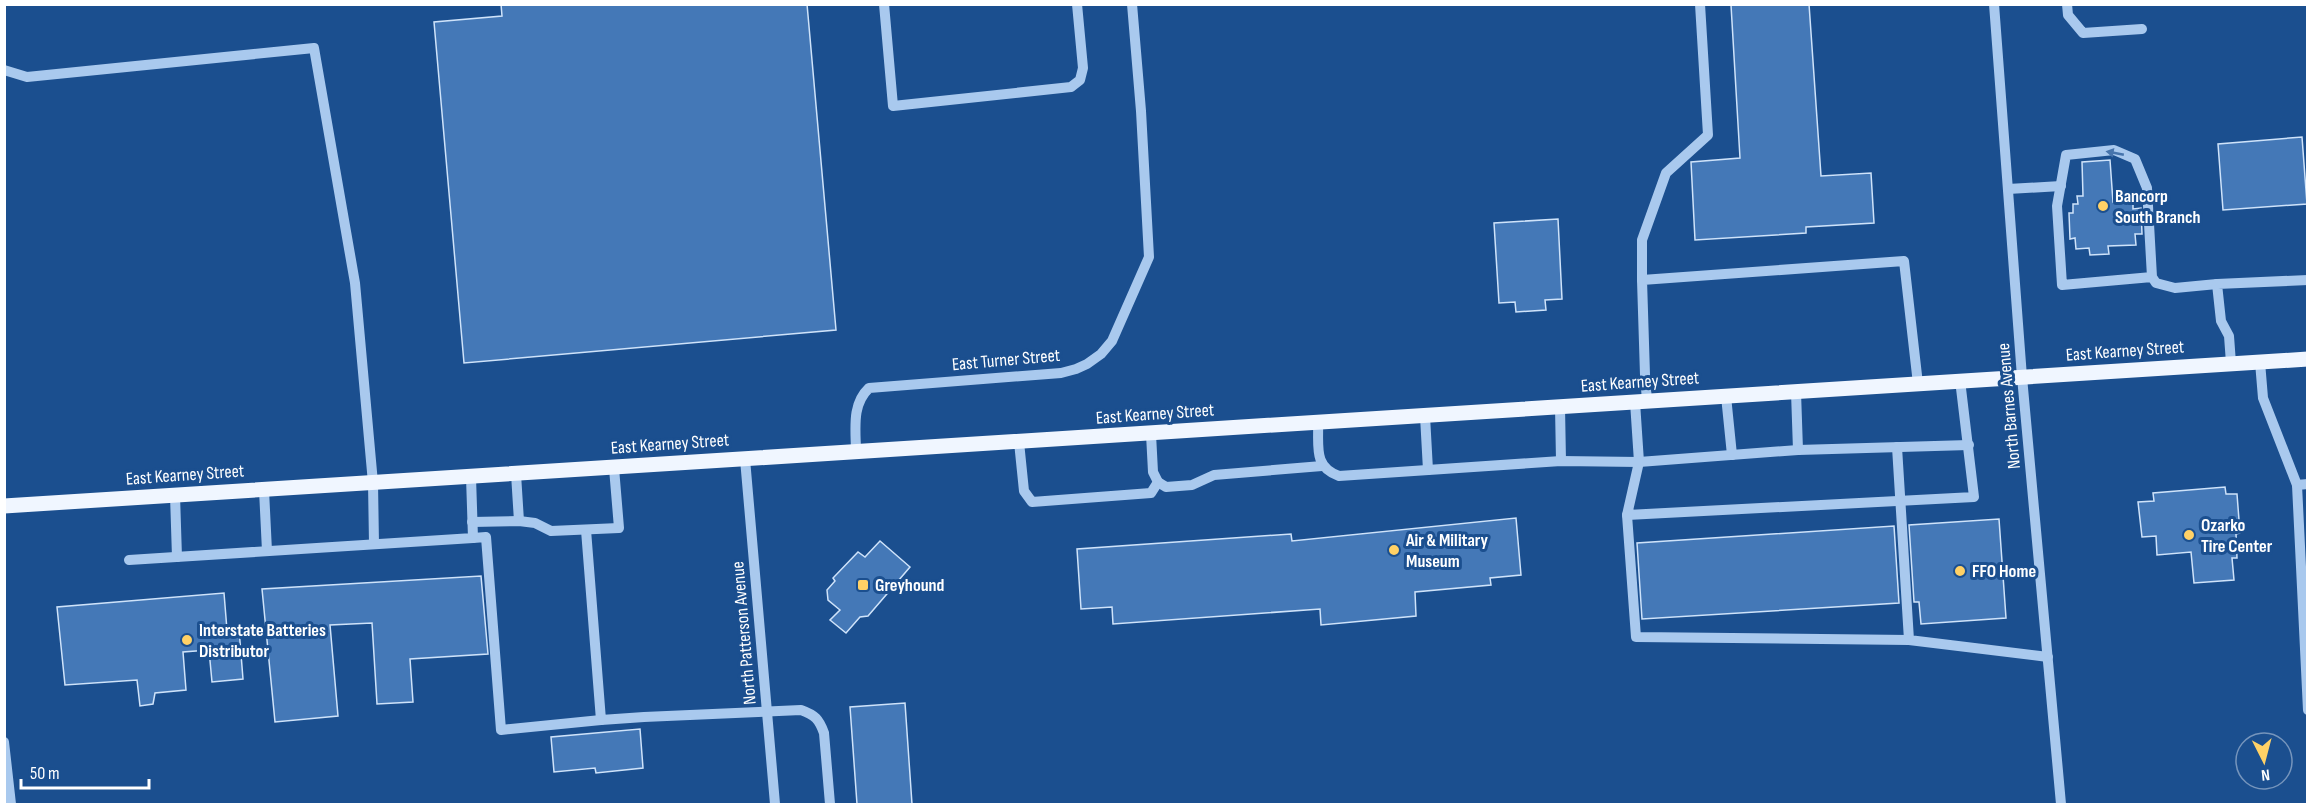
<svg xmlns="http://www.w3.org/2000/svg" width="2312" height="809" font-family="'Sofia Sans Condensed',sans-serif">
<style>
.building{fill:#4478b7;stroke:#cfe3fa;stroke-width:1.5}
.lines{fill:none;stroke-linecap:round;stroke-linejoin:round}
.minor{stroke:#a9c9ee;stroke-width:10}
.major{stroke:#f0f6ff;stroke-width:15}
.oneway{fill:#4674ac}
.poi-dot{fill:#ffd166;stroke:#1b4f8f;stroke-width:2}
.labels{text-anchor:middle;dominant-baseline:central;stroke-width:6;stroke-linejoin:round;paint-order:stroke}
.poi-label{font-size:18px;font-weight:bold;fill:#fff;stroke:#1b4f8f;text-anchor:start}
.street-label{font-size:18px;fill:#fff;stroke:#1b4f8f}
</style>
<rect width="100%" height="100%" fill="#1b4f8f"/>
<g class="building">
<polygon points="501,4 807,4 836,330 464,363 434,22 502,16"/>
<polygon points="1809,4 1821,176 1871,173 1874,223 1806,227 1806,233 1695,240 1691,162 1740,158 1731,5"/>
<polygon points="2302,137 2307,204 2223,210 2218,144"/>
<polygon points="2110,160 2113,202 2133,200 2133,209 2141,208 2142,234 2135,234 2136,245 2108,246 2109,254 2090,255 2089,248 2076,249 2075,238 2070,239 2069,213 2073,213 2073,204 2078,204 2077,196 2083,196 2082,162"/>
<polygon points="1558,219 1562,299 1545,300 1546,310 1516,312 1515,302 1499,303 1494,223"/>
<polygon points="2225,487 2226,494 2237,494 2240,533 2236,534 2237,558 2232,558 2234,580 2194,583 2191,552 2157,555 2156,536 2142,537 2138,502 2154,501 2153,493"/>
<polygon points="1516,518 1521,575 1490,578 1491,585 1415,592 1416,616 1321,625 1320,609 1113,624 1112,607 1081,609 1077,549 1291,534 1292,541"/>
<polygon points="1999,519 2006,618 1921,624 1919,602 1914,602 1909,525"/>
<polygon points="1894,526 1899,603 1642,619 1637,543"/>
<polygon points="880,541 910,567 868,616 860,617 846,633 830,620 840,610 828,600 827,590 835,581 833,578 858,552 865,557"/>
<polygon points="481,576 488,654 410,659 413,702 377,704 372,623 330,625 338,716 275,722 262,589"/>
<polygon points="224,593 227,630 239,629 243,679 212,682 209,650 183,652 186,690 155,693 153,704 140,706 137,680 65,685 57,607"/>
<polygon points="905,703 912,804 857,804 850,707"/>
<polygon points="640,729 643,768 596,773 595,768 554,772 551,737"/>
</g>
<g class="lines">
<g class="minor">
<polyline points="884,4 893,106 1071,87 1080,80 1083,68 1077,4"/>
<polyline points="1994,4 2022,377 2061,804"/>
<polyline points="2067,4 2068,15 2083,33 2142,29"/>
<polyline points="4,70 27,77 314,48 355,283 373,483 374,544"/>
<polyline points="2008,189 2061,186"/>
<polyline points="2152,277 2062,285 2057,206 2066,155 2114,150 2135,159 2147,188 2152,277 2156,283 2175,288 2217,284"/>
<polyline points="1642,280 1642,240 1666,173 1708,135 1700,4"/>
<polyline points="2260,362 2263,398 2297,485 2308,484"/>
<polyline points="2231,363 2229,336 2221,321 2217,284 2308,280"/>
<polyline points="1796,392 1798,450"/>
<polyline points="1726,396 1732,455"/>
<polyline points="1647,401 1645,375 1642,280 1904,261 1918,384"/>
<polyline points="1635,402 1639,462 1627,515 1974,497 1960,380"/>
<polyline points="1560,407 1561,461"/>
<polyline points="1425,416 1428,470"/>
<path d="M1318 423C1319 446 1313 467 1339 476L1561 461 1639 462 1798 450 1969 445"/>
<polyline points="1151,434 1153,472 1158,482 1166,487 1192,485 1214,475 1322,466"/>
<polyline points="1019,442 1024,491 1032,502 1151,493 1158,482"/>
<polyline points="1897,447 1909,640 2048,657"/>
<path d="M856 453C856 430 851 405 869 388L1061 373 1076 369 1087 364 1101 354 1112 341 1149 257 1141 111 1132 4"/>
<polyline points="745,459 775,804"/>
<polyline points="516,474 519,521"/>
<polyline points="2297,485 2308,710"/>
<polyline points="264,490 267,551"/>
<polyline points="175,495 177,557"/>
<polyline points="1627,515 1636,637 1909,640"/>
<polyline points="472,522 519,521 535,523 551,531 619,528 614,468"/>
<path d="M586 530 601 720 644 717 801 710C815 715 819 719 824 733L830 804"/>
<polyline points="473,538 486,537 501,730 601,720"/>
<polyline points="129,560 473,538 471,477"/>
<polyline points="4,742 11,804"/>
</g>
<polyline class="major" points="4,506 2308,359"/>
</g>
<defs><path id="oneway-solid" d="M-6-.8H1V-3.2L6.5 0L1 3.2V.8H-6Z" transform="scale(1.5)"/></defs>
<use class="oneway" href="#oneway-solid" transform="translate(2115 153) rotate(-169)"/>
<g class="poi-dot">
<circle cx="2103" cy="206" r="6"/>
<circle cx="2189" cy="535" r="6"/>
<circle cx="1394" cy="550" r="6"/>
<circle cx="1960" cy="571" r="6"/>
<rect x="857" y="579" width="12" height="12" rx="3"/>
<circle cx="187" cy="640" r="6"/>
</g>
<g class="labels">
<g class="poi-label">
<text x="2115" y="196">Bancorp<tspan x="2115" dy="21">South Branch</tspan></text>
<text x="2201" y="525">Ozarko<tspan x="2201" dy="21">Tire Center</tspan></text>
<text x="1406" y="540">Air &amp; Military<tspan x="1406" dy="21">Museum</tspan></text>
<text x="1972" y="571">FFO Home</text>
<text x="875" y="585">Greyhound</text>
<text x="199" y="630">Interstate Batteries<tspan x="199" dy="21">Distributor</tspan></text>
</g>
<g class="street-label">
<text transform="translate(2125 351) rotate(-4)">East Kearney Street</text>
<text transform="translate(1006 360) rotate(-5)">East Turner Street</text>
<text transform="translate(1640 382) rotate(-4)">East Kearney Street</text>
<text transform="translate(2009 406) rotate(-95)">North Barnes Avenue</text>
<text transform="translate(1155 414) rotate(-4)">East Kearney Street</text>
<text transform="translate(670 444) rotate(-4)">East Kearney Street</text>
<text transform="translate(185 475) rotate(-4)">East Kearney Street</text>
<text transform="translate(744 633) rotate(-95)">North Patterson Avenue</text>
</g>
</g>
<rect width="2312" height="809" fill="none" stroke="#ffffff" stroke-width="12"/>
<g transform="translate(2264 761) rotate(174)"><circle r="28" fill="#1b4f8f" stroke="#7695bc" stroke-width="1.5"/>
<path d="M0-4.5L10 22L0 15L-10 22Z" fill="#ffd166"/>
<text y="-9" font-size="16" font-weight="bold" text-anchor="middle" fill="#ffffff">N</text>
</g>
<path d="M21 779v9h128v-9" fill="none" stroke="#ffffff" stroke-width="3"/>
<text x="30" y="779" font-size="18" fill="#ffffff" stroke="#1b4f8f" stroke-width="4.5" paint-order="stroke">50 m</text>
</svg>
